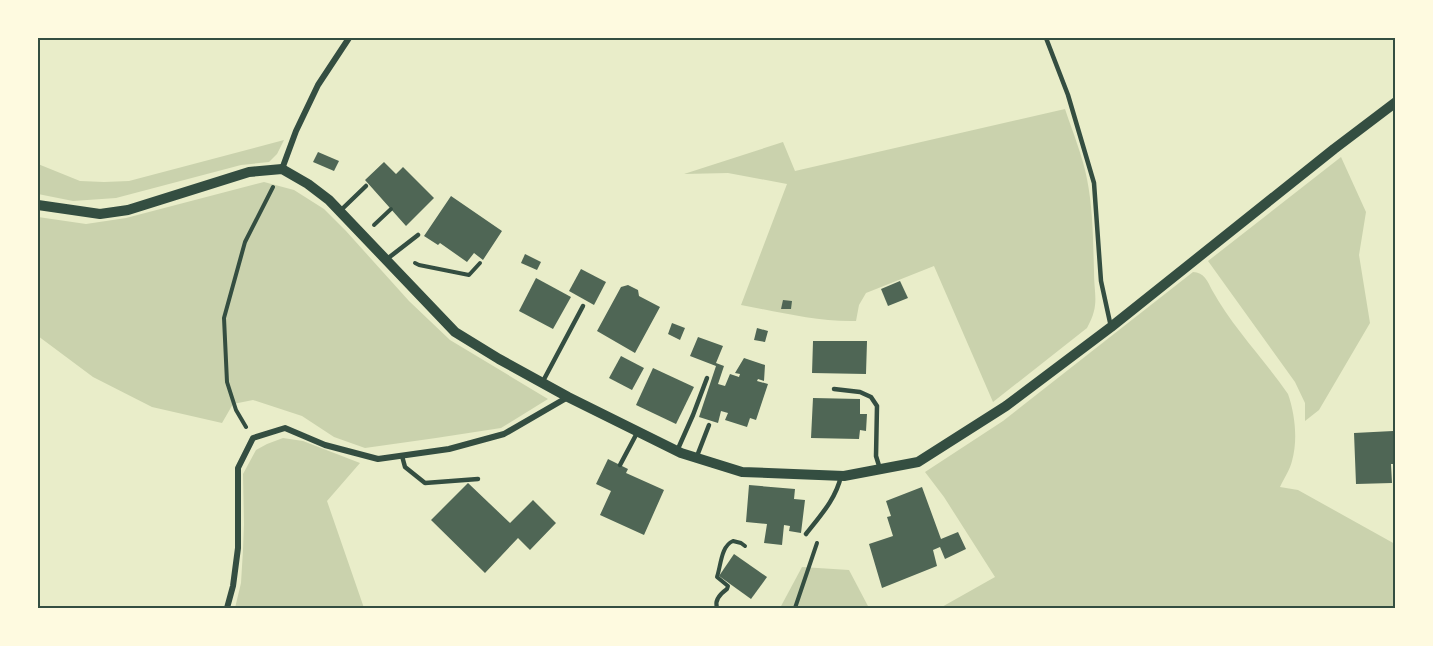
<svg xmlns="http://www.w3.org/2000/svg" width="1433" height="646" font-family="'Fira Sans',sans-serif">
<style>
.green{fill:#cad2ad}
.building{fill:#4f6655}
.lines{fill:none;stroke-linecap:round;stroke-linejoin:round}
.path{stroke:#344e41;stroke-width:4}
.service{stroke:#344e41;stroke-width:4.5}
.minor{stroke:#344e41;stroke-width:6}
.tertiary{stroke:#344e41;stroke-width:10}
.neatline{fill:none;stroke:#344e41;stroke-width:2}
</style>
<rect width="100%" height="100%" fill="#e9edc9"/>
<g class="green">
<path d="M1065 109C1072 130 1083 157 1087 179 1093 209 1093 240 1094 271 1094 296 1100 304 1087 328L993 402 934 266 866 293 859 305 856 321C817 322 779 312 741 305L787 184 728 173 684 174 783 142 795 171Z"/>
<polygon points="284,140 277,154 269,162 241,165 116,198 73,201 38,194 38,164 80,181 104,182 129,181"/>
<polygon points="1341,157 1366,212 1359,255 1370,323 1319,410 1305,421 1305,403 1295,382 1208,261"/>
<polygon points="264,182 294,190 324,209 346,231 409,301 450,340 548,399 501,428 436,438 365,448 334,437 302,416 253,400 233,404 222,423 152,407 93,377 38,336 38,217 86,224 126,218"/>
<path d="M1193 272C1204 272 1208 282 1212 290 1233 328 1264 359 1288 394 1295 414 1298 440 1292 461 1290 470 1284 478 1280 487L1298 490 1395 544V608H940L995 577 944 497 925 472 1003 421Z"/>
<polygon points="283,438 303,441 360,463 327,501 364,608 235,608 241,583 243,550 244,524 243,474 256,450 267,444"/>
<polygon points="802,567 849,570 869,608 780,608"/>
</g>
<g class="building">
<polygon points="318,152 339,161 334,171 313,162"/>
<polygon points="384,162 396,174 403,167 434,198 406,226 365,180"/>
<polygon points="451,196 502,231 483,260 474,253 467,262 440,243 438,245 424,236"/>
<polygon points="525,254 541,262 537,270 521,263"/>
<polygon points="581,269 606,282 594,305 569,291"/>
<polygon points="536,278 571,297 553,329 519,311"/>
<polygon points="900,281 908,298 888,306 881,289"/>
<polygon points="628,285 638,290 639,296 660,307 635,353 597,331 621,287"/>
<polygon points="783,300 792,301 791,309 781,309"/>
<polygon points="672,323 685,328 680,340 668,334"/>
<polygon points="757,328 768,331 765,342 754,340"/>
<polygon points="698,337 723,346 716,363 724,366 718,384 725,386 730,374 739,377 740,374 735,373 744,358 765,365 764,381 758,379 757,381 768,384 756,420 750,418 747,427 725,420 728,413 721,411 718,423 699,417 716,366 690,356"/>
<polygon points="813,341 867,341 866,374 812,373"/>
<polygon points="621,356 644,368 632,390 609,378"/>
<polygon points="653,368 694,387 676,424 636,405"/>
<polygon points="813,398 860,399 860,414 867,414 866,431 860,430 859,439 811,438"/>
<polygon points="1393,424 1396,424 1396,464 1391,464 1392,483 1356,484 1354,433 1393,431"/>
<polygon points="608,459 628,469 626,473 664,490 644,535 600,515 611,491 596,484"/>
<polygon points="468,483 510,523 533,500 556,523 530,550 518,538 485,573 431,520"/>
<polygon points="749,485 795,489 794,499 805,500 801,533 789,531 790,526 784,525 782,545 764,543 767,524 746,522"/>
<polygon points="922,487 941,539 958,532 966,549 945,559 940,547 933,550 937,566 882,588 869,544 893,536 887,517 891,516 886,501"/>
<polygon points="734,554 767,577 751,599 719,576"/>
</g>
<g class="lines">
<g class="path">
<polyline points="374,225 391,209"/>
<polyline points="415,263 419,265 469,275 480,263"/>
<polyline points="246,427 236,410 227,382 224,318 245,242 273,187"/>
<path d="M717 608C714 600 720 594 727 589L728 586 717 577C721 565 721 546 733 541L741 543 745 546"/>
<polyline points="795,608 817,543"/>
</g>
<g class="service">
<polyline points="1046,38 1068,95 1094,183 1101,281 1111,327"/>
<polyline points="340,211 366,186"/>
<polyline points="387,259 418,235"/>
<polyline points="542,383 583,306"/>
<polyline points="834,389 860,392 871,397 877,406 876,456 880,469"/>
<polyline points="677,451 693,415 707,378"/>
<polyline points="402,456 405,467 425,483 478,479"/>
<polyline points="697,456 709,425"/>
<polyline points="620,465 637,433"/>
<path d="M806 534C820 516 836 499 841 476"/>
</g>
<g class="minor">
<polyline points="282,169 296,131 318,85 349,38"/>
<polyline points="227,608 233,586 238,548 238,468 253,438 285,428 325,445 378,459 449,449 504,434 568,397"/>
</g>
<polyline class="tertiary" points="38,205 100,214 128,210 249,172 282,169 308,184 329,200 455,332 499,359 568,397 681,453 742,472 844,476 918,462 1006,406 1111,327 1334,149 1396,102"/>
</g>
<rect width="1433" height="646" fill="none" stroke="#fefae0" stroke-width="78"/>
<rect x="39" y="39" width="1355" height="568" class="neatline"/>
</svg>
